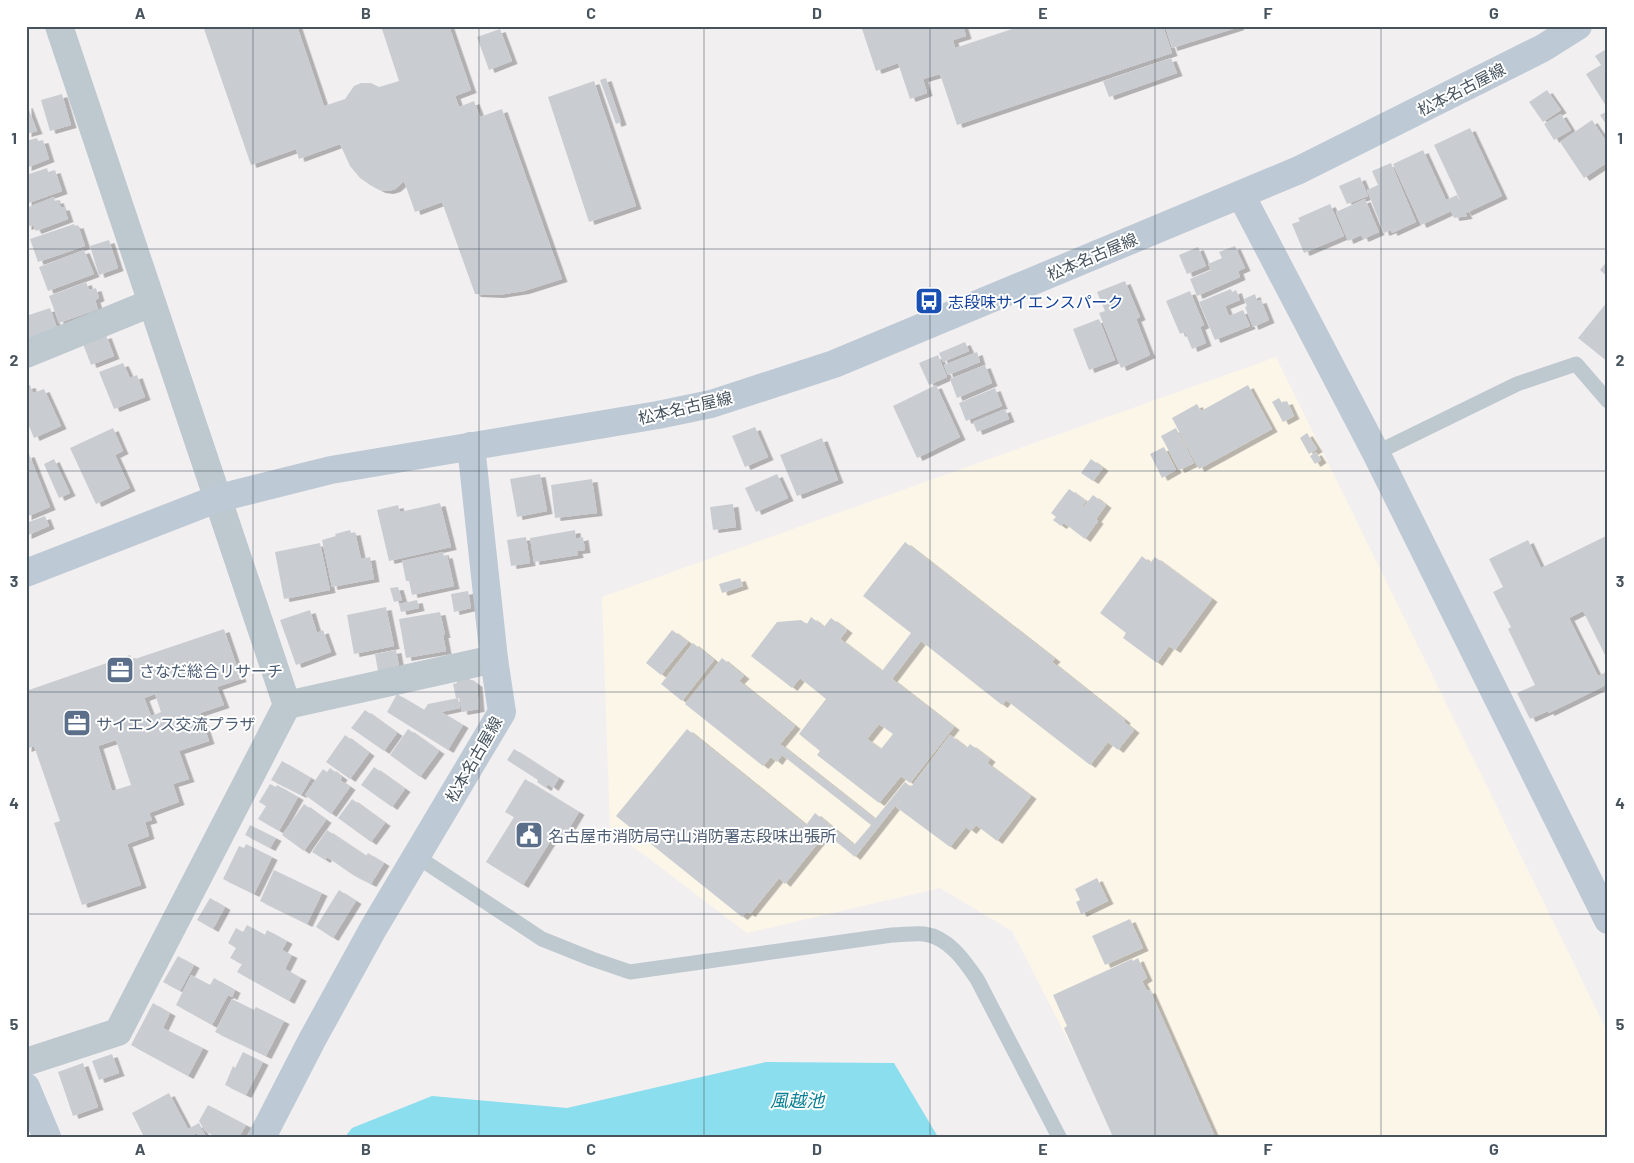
<svg xmlns="http://www.w3.org/2000/svg" width="1634" height="1163" font-family="Barlow,'Noto Sans JP',sans-serif">
<style>
.commercial{fill:#fcf6e9}
.water{fill:#8adeee}
.building{fill:#c9cdd2;fill-rule:evenodd;filter:url(#shadow)}
.lines{fill:none;stroke-linecap:round;stroke-linejoin:round}
.lane{stroke:#bdc8cf;stroke-width:15}
.street{stroke:#bdc8cf;stroke-width:28}
.secondary{stroke:#bdc9d4;stroke-width:28}
.grid{fill:none;stroke:#47545e;stroke-width:1;stroke-opacity:0.55}
.labels{text-anchor:middle;dominant-baseline:central;stroke-width:4;stroke-linejoin:round;paint-order:stroke}
.street-label{font-size:16px;fill:#47545e;stroke:#fff}
.transit-label{font-size:16px;fill:#164399;stroke:#fff;text-anchor:start}
.service-label{font-size:16px;fill:#4e5e75;stroke:#fff;text-anchor:start}
.water-label{font-size:18px;font-style:italic;fill:#0a8096;stroke:#fff}
.neatline{fill:none;stroke:#47545e;stroke-width:2}
.grid-label{font-size:16px;text-anchor:middle;font-weight:bold;fill:#47545e}
</style>
<defs>
<filter id="shadow"><feDropShadow dx="5.5" dy="3" stdDeviation="0" flood-color="#0004"/></filter>
</defs>
<rect width="100%" height="100%" fill="#f2eff0"/>
<polygon class="commercial" points="1276,357 1608,1033 1608,1137 1118,1137 1012,931 940,888 747,933 610,829 602,597"/>
<polygon class="water" points="766,1062 894,1063 938,1137 345,1137 352,1128 432,1096 567,1108"/>
<g class="building">
<polygon points="203,26 297,26 324,106 345,99 354,86 361,83 371,83 379,87 399,81 381,26 449,26 471,90 455,96 459,107 474,101 480,117 502,109 562,279 524,291 498,295 475,294 442,202 415,212 404,181 395,189 388,191 380,190 370,185 360,178 350,166 340,144 299,159 296,149 251,165"/>
<polygon points="861,26 963,26 966,36 953,40 955,48 1021,26 1163,26 1172,53 957,125 940,74 923,79 927,93 910,99 898,63 876,71"/>
<polygon points="1165,26 1238,26 1239,27 1172,48"/>
<polygon points="500,29 512,61 489,70 477,37"/>
<polygon points="1608,48 1608,70 1605,72 1606,73 1608,72 1608,104 1606,106 1586,74 1601,65 1595,56"/>
<polygon points="1171,58 1177,73 1109,97 1103,81"/>
<polygon points="606,78 621,122 616,124 600,80"/>
<polygon points="594,81 636,206 589,222 548,97"/>
<polygon points="1547,90 1561,110 1543,122 1529,102"/>
<polygon points="62,94 71,125 50,131 41,100"/>
<polygon points="27,105 37,131 26,134 26,105"/>
<polygon points="1608,111 1608,127 1600,115"/>
<polygon points="1561,114 1571,130 1554,140 1544,124"/>
<polygon points="1592,120 1608,144 1608,162 1584,178 1560,142"/>
<polygon points="1470,128 1502,196 1466,213 1434,145"/>
<polygon points="37,138 38,141 43,140 49,159 26,168 26,141"/>
<polygon points="1423,150 1446,200 1457,195 1467,216 1454,218 1451,211 1421,225 1393,164"/>
<polygon points="1391,163 1416,222 1392,233 1391,230 1384,233 1367,190 1378,185 1372,171"/>
<polygon points="47,168 48,172 55,170 62,191 26,204 26,175"/>
<polygon points="1360,177 1368,196 1347,204 1339,186"/>
<polygon points="54,197 55,201 58,200 61,208 64,207 68,219 36,231 33,225 26,227 26,208"/>
<polygon points="1365,199 1379,232 1363,239 1361,235 1348,241 1336,212"/>
<polygon points="1330,204 1344,236 1304,253 1292,224 1300,221 1298,218"/>
<polygon points="74,224 75,226 78,225 85,246 38,262 30,239"/>
<polygon points="109,240 118,268 99,275 90,246"/>
<polygon points="1235,246 1245,268 1238,271 1240,277 1197,296 1190,279 1211,270 1208,264 1222,258 1219,252"/>
<polygon points="1198,247 1206,266 1187,274 1179,255"/>
<polygon points="84,250 94,274 48,291 39,267"/>
<polygon points="1608,260 1608,277 1600,270"/>
<polygon points="1125,281 1140,317 1136,319 1150,355 1121,368 1099,313 1105,311 1097,292"/>
<polygon points="86,282 89,290 96,288 99,298 95,300 98,309 59,323 49,296"/>
<polygon points="1231,289 1232,292 1236,290 1240,300 1225,306 1229,316 1243,310 1250,326 1215,340 1199,302"/>
<polygon points="1190,291 1204,325 1200,327 1206,343 1192,349 1185,332 1180,334 1166,301"/>
<polygon points="1255,294 1257,301 1261,300 1269,320 1253,327 1245,307 1247,306 1244,299"/>
<polygon points="1608,301 1608,362 1578,338"/>
<polygon points="50,308 57,328 28,338 26,333 26,316"/>
<polygon points="1099,319 1115,360 1089,370 1073,329"/>
<polygon points="106,335 114,356 91,365 83,344"/>
<polygon points="965,342 969,351 943,362 939,353"/>
<polygon points="977,352 980,362 948,375 944,365"/>
<polygon points="938,355 947,377 929,385 919,363"/>
<polygon points="123,363 130,378 137,375 145,397 114,409 99,372"/>
<polygon points="985,365 992,383 957,398 950,379"/>
<polygon points="30,385 33,393 44,389 61,426 34,438 26,419 26,386"/>
<polygon points="936,385 960,437 917,458 893,406"/>
<polygon points="1248,385 1272,429 1199,469 1172,418 1197,404 1201,411"/>
<polygon points="995,388 1002,406 966,421 959,403"/>
<polygon points="1279,398 1282,403 1287,401 1294,416 1283,422 1272,402"/>
<polygon points="1005,409 1009,419 977,432 973,422"/>
<polygon points="755,427 768,457 745,467 732,436"/>
<polygon points="113,428 123,451 115,455 130,488 96,504 70,448"/>
<polygon points="1176,428 1194,463 1179,470 1161,436"/>
<polygon points="1307,433 1317,449 1309,454 1300,438"/>
<polygon points="822,438 838,480 797,496 780,455"/>
<polygon points="1164,447 1176,470 1162,478 1150,454"/>
<polygon points="1316,452 1321,460 1315,464 1310,456"/>
<polygon points="29,454 50,507 26,517 26,455"/>
<polygon points="54,459 70,493 59,498 44,464"/>
<polygon points="1091,459 1103,468 1093,481 1081,473"/>
<polygon points="540,474 547,511 517,517 510,479"/>
<polygon points="777,474 788,498 756,512 745,488"/>
<polygon points="592,479 597,513 555,518 551,485"/>
<polygon points="1069,489 1086,501 1081,508 1082,509 1093,495 1106,505 1096,519 1098,521 1085,539 1064,523 1061,526 1053,520 1056,517 1051,513"/>
<polygon points="440,503 451,547 389,561 377,510 398,505 400,512"/>
<polygon points="733,504 736,527 713,530 710,507"/>
<polygon points="45,516 49,526 26,536 26,523"/>
<polygon points="350,530 351,533 355,532 361,559 370,557 374,579 332,587 322,540 336,536 335,534"/>
<polygon points="575,530 576,539 583,537 585,550 577,551 578,555 534,562 530,538"/>
<polygon points="1608,535 1608,661 1583,611 1569,618 1598,676 1608,671 1608,684 1549,713 1548,711 1530,719 1517,693 1535,685 1508,629 1511,627 1493,592 1503,587 1489,559 1528,540 1541,568"/>
<polygon points="526,537 530,563 511,566 507,540"/>
<path d="M905 542 1055 659 1052 662 1125 720 1124 722 1134 730 1118 750 1108 742 1090 765 1006 700 1002 705 921 641 892 679 954 727 910 783 901 776 879 803 817 755 820 751 799 734 826 699 800 678 792 688 751 656 777 622 801 620 807 624 811 617 824 627 831 618 847 630 840 639 882 671 911 633 863 596ZM879 724 893 734 881 749 867 739Z"/>
<polygon points="320,543 330,590 284,599 275,552"/>
<polygon points="443,552 444,556 447,555 454,586 412,595 409,581 406,581 402,561"/>
<polygon points="1142,556 1150,563 1155,557 1212,599 1175,650 1169,646 1157,663 1123,638 1126,633 1100,613"/>
<polygon points="740,578 743,586 722,593 719,584"/>
<polygon points="398,587 402,600 394,602 390,588"/>
<polygon points="468,591 471,608 454,612 451,594"/>
<polygon points="417,600 419,608 401,612 399,604"/>
<polygon points="386,607 394,646 354,654 347,615"/>
<polygon points="310,610 317,633 323,630 331,652 296,665 280,620"/>
<polygon points="440,612 445,635 443,635 446,651 406,658 399,619"/>
<path d="M224 629 241 679 217 687 224 705 200 713 209 741 179 751 189 779 173 784 179 802 149 813 152 820 145 822 149 836 127 844 141 885 82 905 54 823 60 821 34 746 26 749V691L130 655 132 660ZM155 694 161 712 151 716 144 698ZM116 740 131 785 112 791 98 746Z"/>
<polygon points="672,630 688,642 661,675 646,663"/>
<polygon points="693,643 714,660 682,701 661,684"/>
<polygon points="396,650 399,667 378,671 375,654"/>
<polygon points="722,658 744,676 739,681 795,726 780,744 875,819 905,782 911,787 950,735 967,748 970,744 990,759 987,763 1031,796 997,841 976,825 971,831 966,827 950,847 896,807 903,796 855,857 817,826 813,831 822,838 785,884 779,878 750,914 747,912 742,917 616,816 687,729 806,825 815,813 854,845 871,825 782,755 777,762 771,757 763,766 685,704"/>
<polygon points="467,677 477,684 479,709 462,712 459,698 456,698 453,684 457,683 456,680"/>
<polygon points="397,694 424,710 428,704 458,698 460,708 441,712 463,725 448,750 387,712"/>
<polygon points="365,710 397,733 384,751 351,728"/>
<polygon points="408,729 439,751 420,777 390,755"/>
<polygon points="345,735 369,753 350,779 326,762"/>
<polygon points="514,749 559,778 553,788 548,784 546,788 537,782 538,780 507,760"/>
<polygon points="282,761 311,778 301,795 271,780"/>
<polygon points="374,767 405,789 392,807 361,785"/>
<polygon points="330,768 342,777 340,780 350,787 331,814 305,795 323,769 327,772"/>
<polygon points="525,779 579,812 564,837 556,832 523,885 486,862 514,817 505,812"/>
<polygon points="270,784 276,787 277,785 298,797 279,831 258,819 266,806 259,802"/>
<polygon points="352,799 385,823 371,842 338,818"/>
<polygon points="304,804 326,820 304,851 282,835"/>
<polygon points="250,825 276,838 270,848 245,835"/>
<polygon points="327,830 366,856 368,853 384,863 371,884 353,875 327,857 325,860 312,852"/>
<polygon points="246,844 272,857 254,894 223,879 239,846 244,848"/>
<polygon points="274,870 322,893 307,924 260,901"/>
<polygon points="1097,878 1108,901 1081,914 1076,902 1080,900 1075,889"/>
<polygon points="339,890 356,901 333,938 316,927"/>
<polygon points="210,898 225,907 213,929 197,920"/>
<polygon points="1130,919 1143,948 1105,965 1092,936"/>
<polygon points="247,925 265,935 267,930 287,941 282,950 292,955 285,969 301,978 289,1001 237,972 242,964 230,958 236,948 228,943 236,928 243,932"/>
<polygon points="178,956 194,965 180,991 163,982"/>
<polygon points="1138,958 1147,978 1142,981 1147,991 1150,990 1215,1137 1113,1137 1064,1028 1067,1026 1053,995 1132,959 1133,961"/>
<polygon points="191,975 210,985 214,978 235,990 232,997 228,995 212,1025 176,1005"/>
<polygon points="232,999 254,1010 256,1007 284,1021 266,1056 215,1032"/>
<polygon points="153,1003 170,1013 163,1028 203,1048 188,1076 131,1045"/>
<polygon points="243,1052 263,1062 246,1095 225,1085 233,1066 235,1068"/>
<polygon points="112,1054 119,1073 99,1080 92,1061"/>
<polygon points="83,1063 98,1107 73,1116 58,1072"/>
<polygon points="169,1093 188,1129 199,1123 206,1137 199,1137 197,1133 189,1137 144,1137 132,1113"/>
<polygon points="208,1105 246,1125 239,1137 216,1137 205,1131 199,1121"/>
</g>
<g class="lines">
<g class="lane">
<polyline points="1376,453 1517,384 1576,364 1608,401"/>
<path d="M416 856 542 939 592 959 630 972 892 935C903 935 914 933 924 934 948 937 964 960 977 979L1059 1137"/>
</g>
<g class="street">
<polyline points="26,354 151,303"/>
<polyline points="287,705 494,659"/>
<path d="M26 1062 118 1032 287 705C212 478 134 253 59 26"/>
</g>
<g class="secondary">
<polyline points="1241,195 1376,453 1608,920"/>
<polyline points="26,573 219,498 331,470 658,415 711,404 834,364 1299,170 1543,48 1578,26"/>
<polyline points="26,1087 47,1137"/>
<polyline points="262,1137 312,1040 373,929 502,712 494,659 471,446"/>
</g>
</g>
<path class="grid" d="M253 26V1137M479 26V1137M704 26V1137M930 26V1137M1155 26V1137M1381 26V1137M26 249H1608M26 471H1608M26 692H1608M26 914H1608"/>
<defs>
<symbol id="bus-square" viewBox="-11 -11 22 22"><rect x="-9" y="-9" width="18" height="18" rx="4" fill="#1a4fb4" stroke="#fff"/><path d="M-5-6H5V4H4V6H2V4H-2V6H-4V4H-5ZM-3.5-4V0h7V-4ZM-3.5 1.2v1.5H-2V1.2ZM2 1.2v1.5H3.5V1.2Z" fill="#fff"/></symbol>
<symbol id="office-square" viewBox="-11 -11 22 22"><rect x="-9" y="-9" width="18" height="18" rx="4" fill="#5c6f8a" stroke="#fff"/><path d="M-6-3h4V-5.5h4V-3h4V5H-6ZM-1-4.5V-3h2v-1.5ZM-6 0V1H6V0Z" fill="#fff"/></symbol>
<symbol id="civic-square" viewBox="-11 -11 22 22"><rect x="-9" y="-9" width="18" height="18" rx="4" fill="#5c6f8a" stroke="#fff"/><path d="M-.6-6.5H3V-4.5H.6V-3L4-1V1h2V6H-6V1h2V-1L-.6-3ZM-1.2 2.5V6h2.4V2.5Z" fill="#fff"/></symbol>
</defs>
<g fill-rule="evenodd">
<use href="#bus-square" x="913" y="285" width="32" height="32"/>
<use href="#office-square" x="104" y="654" width="32" height="32"/>
<use href="#office-square" x="61" y="707" width="32" height="32"/>
<use href="#civic-square" x="513" y="819" width="32" height="32"/>
</g>
<g class="labels">
<g class="street-label">
<text transform="translate(1461 89) rotate(-27)">松本名古屋線</text>
<text transform="translate(1092 256) rotate(-23)">松本名古屋線</text>
<text transform="translate(685 407) rotate(-13)">松本名古屋線</text>
<text transform="translate(473 759) rotate(-60)">松本名古屋線</text>
</g>
<g class="transit-label">
<text x="948" y="301">志段味サイエンスパーク</text>
</g>
<g class="service-label">
<text x="139" y="670">さなだ総合リサーチ</text>
<text x="96" y="723">サイエンス交流プラザ</text>
<text x="548" y="835">名古屋市消防局守山消防署志段味出張所</text>
</g>
<g class="water-label">
<text x="797" y="1100">風越池</text>
</g>
</g>
<rect width="1634" height="1163" fill="none" stroke="#ffffff" stroke-width="55"/>
<rect x="28" y="28" width="1578" height="1108" class="neatline"/>
<g class="grid-label">
<text x="140" y="19">A</text>
<text x="366" y="19">B</text>
<text x="591" y="19">C</text>
<text x="817" y="19">D</text>
<text x="1043" y="19">E</text>
<text x="1268" y="19">F</text>
<text x="1494" y="19">G</text>
<text x="14" y="144">1</text>
<text x="1620" y="144">1</text>
<text x="14" y="366">2</text>
<text x="1620" y="366">2</text>
<text x="14" y="587">3</text>
<text x="1620" y="587">3</text>
<text x="14" y="809">4</text>
<text x="1620" y="809">4</text>
<text x="14" y="1030">5</text>
<text x="1620" y="1030">5</text>
<text x="140" y="1155">A</text>
<text x="366" y="1155">B</text>
<text x="591" y="1155">C</text>
<text x="817" y="1155">D</text>
<text x="1043" y="1155">E</text>
<text x="1268" y="1155">F</text>
<text x="1494" y="1155">G</text>
</g>
</svg>
